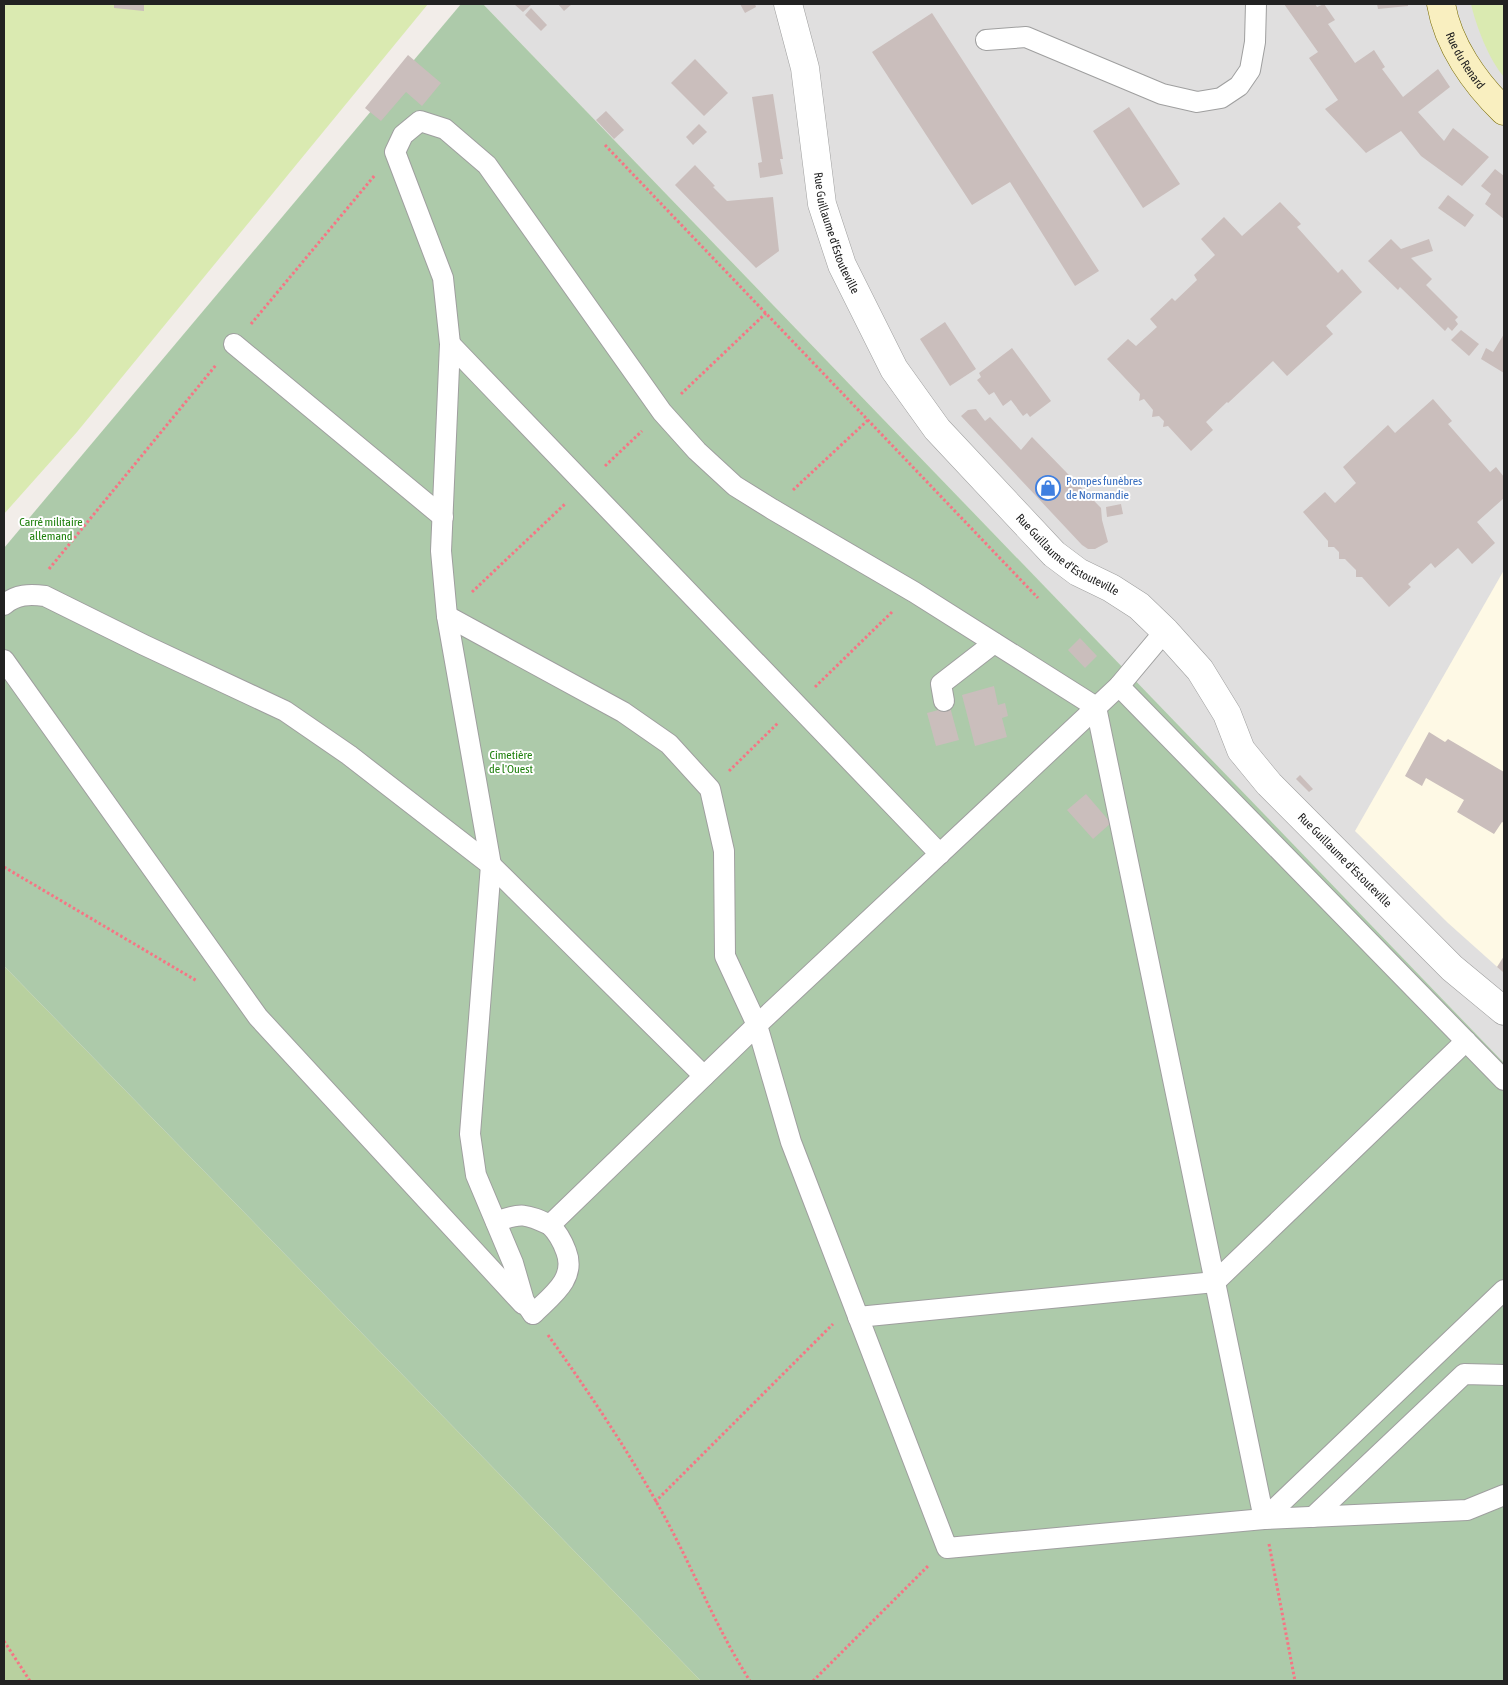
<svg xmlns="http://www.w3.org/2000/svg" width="1508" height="1685" font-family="'Asap Condensed',sans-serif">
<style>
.residential{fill:#e0dfdf}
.education{fill:#fef9e5}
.grass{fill:#daeab1}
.forest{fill:#b8d09f}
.cemetery{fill:#adcaaa}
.building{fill:#cabebc}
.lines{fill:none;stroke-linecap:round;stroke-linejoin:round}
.lane-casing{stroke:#9f9f9f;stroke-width:22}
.street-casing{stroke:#9f9f9f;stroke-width:29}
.secondary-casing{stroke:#7a6d07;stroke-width:29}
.path{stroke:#f77484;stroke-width:3;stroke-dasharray:2.5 2.5;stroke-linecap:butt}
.lane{stroke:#fff;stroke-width:20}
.street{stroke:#fff;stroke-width:28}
.secondary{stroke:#f9efc0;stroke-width:28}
.labels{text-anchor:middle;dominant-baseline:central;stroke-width:4;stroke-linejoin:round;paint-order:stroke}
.street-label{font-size:12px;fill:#222;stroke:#fff}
.shop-label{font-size:12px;fill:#366cbe;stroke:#fff;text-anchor:start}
.park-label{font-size:12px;fill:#1f810e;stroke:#fff}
</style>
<rect width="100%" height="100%" fill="#f2ede9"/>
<polygon class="residential" points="483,4 1504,4 1504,1063 1312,864"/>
<polygon class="education" points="1504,570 1504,973 1448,923 1355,831"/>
<g class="grass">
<polygon points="4,4 428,4 77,432 4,514"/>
<path d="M1471 4H1504V77C1489 60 1476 26 1471 4Z"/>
</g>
<polygon class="forest" points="4,966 701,1681 4,1681"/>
<polygon class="cemetery" points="461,4 483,4 1504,1063 1504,1681 701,1681 4,966 4,548"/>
<g class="building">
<polygon points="114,4 144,4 144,11 114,8"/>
<polygon points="514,4 532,4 523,12"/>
<polygon points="558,4 572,4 564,11"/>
<polygon points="740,4 755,4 756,7 745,13"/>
<polygon points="1284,4 1315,4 1317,7 1324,4 1335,20 1328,24 1355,63 1374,50 1385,67 1382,69 1403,97 1438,69 1450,87 1418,112 1444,141 1453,128 1489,157 1462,186 1421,156 1401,131 1366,153 1325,109 1338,100 1309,58 1318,52"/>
<polygon points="1377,4 1408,4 1408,6 1378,9"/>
<polygon points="531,8 547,25 541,31 525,15"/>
<polygon points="932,13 1099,271 1075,286 1010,182 972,205 872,52"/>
<polygon points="408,55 441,83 422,106 406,92 381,121 365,108"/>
<polygon points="695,59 728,93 704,116 671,83"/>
<polygon points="773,94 783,159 780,159 783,174 760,178 758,163 762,162 752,97"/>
<polygon points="1129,107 1180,184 1143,208 1093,131"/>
<polygon points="606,111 624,130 614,139 596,120"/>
<polygon points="699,124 707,132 693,145 686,137"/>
<polygon points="695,165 715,186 713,187 727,201 773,197 779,251 756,268 675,185"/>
<polygon points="1495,169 1504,176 1504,219 1485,204 1491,194 1481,186"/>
<polygon points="1448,195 1474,215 1465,227 1438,208"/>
<polygon points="1280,202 1301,224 1297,227 1338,273 1342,269 1362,292 1326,326 1333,334 1287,376 1273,361 1228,403 1227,402 1206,422 1213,430 1191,451 1168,426 1163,427 1164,421 1159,416 1152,417 1153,410 1144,399 1139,401 1140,394 1107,359 1128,339 1136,346 1157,327 1150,319 1172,298 1175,301 1197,280 1194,275 1215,255 1201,239 1224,217 1242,236"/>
<polygon points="1391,239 1401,249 1429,239 1433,251 1411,258 1432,279 1426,285 1458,317 1455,320 1458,324 1452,331 1448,327 1445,331 1400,287 1398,290 1368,261"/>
<polygon points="945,322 976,369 950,386 920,339"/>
<polygon points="1461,330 1479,344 1469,356 1451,340"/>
<polygon points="1504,334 1504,373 1481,359 1486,348 1493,352"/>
<polygon points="1012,348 1051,401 1030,417 1027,413 1023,416 1011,400 1003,406 994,392 989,395 977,380 981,377 979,373"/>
<polygon points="1433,399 1452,421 1448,424 1490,472 1496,467 1504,477 1504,498 1477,522 1495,543 1472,564 1458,548 1435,568 1431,563 1408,584 1411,587 1389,607 1362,577 1356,577 1356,570 1345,559 1339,559 1339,552 1334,547 1328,547 1328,541 1303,512 1325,492 1335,503 1356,483 1343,467 1388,425 1395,433"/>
<polygon points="976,409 985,421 990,417 1021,450 1032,437 1101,508 1102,520 1108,542 1095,549 1088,549 1082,545 961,416 968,410"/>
<polygon points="1121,504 1123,514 1107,517 1106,507"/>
<polygon points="1080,638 1097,656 1085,668 1068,650"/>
<polygon points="994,686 998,705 1005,703 1008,716 1002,718 1007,737 975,746 962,695"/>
<polygon points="950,707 959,740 936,746 927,713"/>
<polygon points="1429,732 1445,742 1448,739 1504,772 1504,823 1502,822 1494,834 1457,812 1464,800 1426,778 1422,786 1405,776"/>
<polygon points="1300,775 1313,789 1309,792 1296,779"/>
<polygon points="1086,794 1111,823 1093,839 1067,810"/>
<polygon points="1504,956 1504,973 1497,967"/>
</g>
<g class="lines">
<defs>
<g id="lane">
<polyline points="986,40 1026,37 1162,94 1197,102 1221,98 1239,86 1250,70 1255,42 1256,4"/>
<polyline points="234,344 443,517"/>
<polyline points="450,344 940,854"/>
<path d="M4 605C16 594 30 594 45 596L144 645 285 711 349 755 491 865 704 1076"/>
<path d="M447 616 623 712 669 744 710 789 724 851 725 956 757 1025 550 1225C526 1214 521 1212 496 1222"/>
<polyline points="1165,631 1119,686 757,1025 791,1142 947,1548 1264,1519 1504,1290"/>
<polyline points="4,660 258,1017 523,1304"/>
<polyline points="1119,686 1504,1080"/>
<polyline points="944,701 941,684 994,643"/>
<polyline points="533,1314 524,1301 513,1263 476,1175 470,1134 491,865 447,616 441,551 450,344 443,278 395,152 403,135 420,121 445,129 487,165 662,412 697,451 735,486 772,509 914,592 1096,707 1264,1519 1467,1510 1504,1495"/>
<path d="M533 1314C551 1296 577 1279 566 1251 562 1240 558 1233 550 1225"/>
<polyline points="858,1317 1215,1282 1466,1041"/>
<polyline points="1313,1517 1464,1374 1504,1375"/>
</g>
<g id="street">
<path id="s1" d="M788 4 805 68 822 204 842 265 894 369 937 429 1054 554 1078 572 1111 588 1139 606 1165 631 1200 670 1227 714 1241 750 1269 784 1452 968 1504 1011"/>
</g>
<g id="secondary">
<path id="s2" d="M1441 4C1448 45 1475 83 1504 111"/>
</g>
</defs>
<use href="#lane" class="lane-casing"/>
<use href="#street" class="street-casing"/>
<use href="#secondary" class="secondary-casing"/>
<g class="path">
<polyline points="605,145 1038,598"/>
<polyline points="251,324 375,175"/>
<polyline points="681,394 766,313"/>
<polyline points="605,466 642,431"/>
<polyline points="793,490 868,420"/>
<polyline points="49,569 216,365"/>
<polyline points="472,592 566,503"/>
<polyline points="815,687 893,611"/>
<polyline points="729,771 778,723"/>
<polyline points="4,867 197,981"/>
<path d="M548 1335C591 1395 633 1458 668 1523 696 1576 718 1631 750 1681"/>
<polyline points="655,1502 833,1324"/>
<polyline points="1269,1544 1295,1681"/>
<polyline points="4,1641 30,1681"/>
<polyline points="813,1681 929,1565"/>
</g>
<use href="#lane" class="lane"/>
<use href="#street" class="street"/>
<use href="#secondary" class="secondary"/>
</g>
<defs>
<symbol id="shop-ring" viewBox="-11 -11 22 22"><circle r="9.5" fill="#fff" stroke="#3f7fe0" stroke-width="1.5"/><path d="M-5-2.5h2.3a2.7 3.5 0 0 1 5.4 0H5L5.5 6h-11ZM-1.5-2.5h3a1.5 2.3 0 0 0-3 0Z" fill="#3f7fe0"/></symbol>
</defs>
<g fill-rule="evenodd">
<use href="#shop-ring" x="1034" y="474" width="28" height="28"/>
</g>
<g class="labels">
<g class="street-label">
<text stroke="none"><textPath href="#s2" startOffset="62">Rue du Renard</textPath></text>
<text stroke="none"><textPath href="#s1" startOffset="235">Rue Guillaume d'Estouteville</textPath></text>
<text stroke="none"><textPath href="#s1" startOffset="640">Rue Guillaume d'Estouteville</textPath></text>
<text stroke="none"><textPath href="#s1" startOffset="1059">Rue Guillaume d'Estouteville</textPath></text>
</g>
<g class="shop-label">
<text x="1066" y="481">Pompes funèbres<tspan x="1066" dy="14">de Normandie</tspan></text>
</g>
<g class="park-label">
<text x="51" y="522">Carré militaire<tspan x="51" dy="14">allemand</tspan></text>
<text x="511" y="755">Cimetière<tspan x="511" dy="14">de l'Ouest</tspan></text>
</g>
</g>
<rect width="1508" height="1685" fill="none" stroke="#222222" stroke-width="10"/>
</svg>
